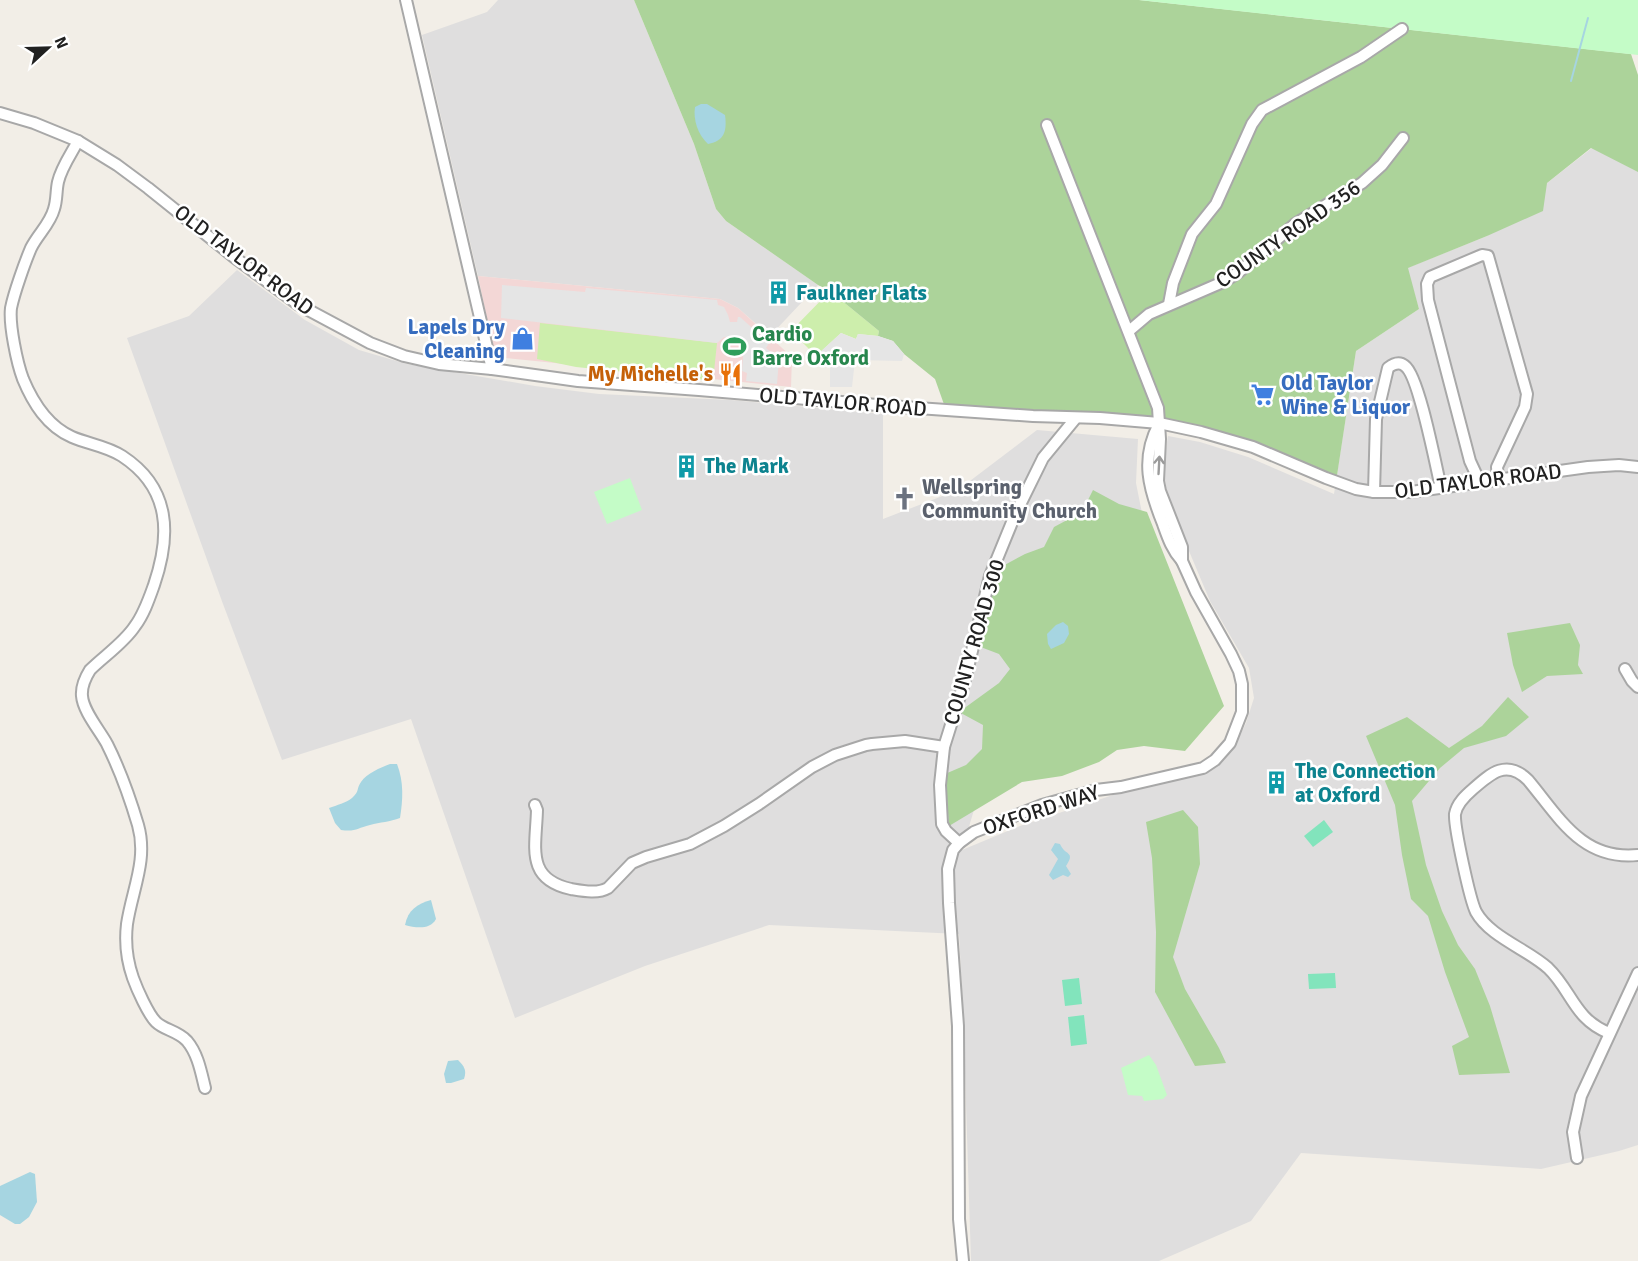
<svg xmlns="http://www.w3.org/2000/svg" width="1638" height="1261" font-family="Signika,sans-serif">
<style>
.residential{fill:#dfdede}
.commercial{fill:#f3d7d6}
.grass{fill:#cdeeac}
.forest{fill:#acd39a}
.park{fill:#c4fcc7}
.pitch{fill:#82e4bc}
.parking{fill:#e5e5e5}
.water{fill:#a6d5e1}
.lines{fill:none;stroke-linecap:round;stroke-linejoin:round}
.stream{stroke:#a6d5e1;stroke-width:2}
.minor-casing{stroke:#a8a8a8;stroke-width:14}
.minor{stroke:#fff;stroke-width:10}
.oneway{stroke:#9b9b9b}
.labels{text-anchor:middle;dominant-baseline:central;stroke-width:5;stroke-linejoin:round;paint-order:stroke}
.street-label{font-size:21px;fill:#212121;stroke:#fff}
.culture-label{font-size:21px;font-weight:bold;fill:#0d838f;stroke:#fff;text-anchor:start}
.shop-label{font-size:21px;font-weight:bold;fill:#366cbe;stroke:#fff;text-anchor:end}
.leisure-label{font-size:21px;font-weight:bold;fill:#27864d;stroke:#fff;text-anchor:start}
.food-label{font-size:21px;font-weight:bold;fill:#c56008;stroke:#fff;text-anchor:end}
.worship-label{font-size:21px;font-weight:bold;fill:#5b616d;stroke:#fff;text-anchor:start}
</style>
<rect width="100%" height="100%" fill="#f2eee7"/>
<g class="residential">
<polygon points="498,0 634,0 694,144 716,209 726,221 818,285 770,336 738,308 720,299 478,276 422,35 487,12"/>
<polygon points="1592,148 1638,167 1638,1145 1619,1151 1541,1169 1301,1153 1251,1221 1159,1261 971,1261 963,1010 959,934 769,925 645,966 515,1018 411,719 282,760 223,604 127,338 189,316 237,270 305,320 359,350 407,364 535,386 599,394 731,400 883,414 883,519 958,490 1037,430 1138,439 1136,483 1143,518 997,733 962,850 1020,826 1122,792 1203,772 1232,751 1246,723 1254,698 1249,668 1210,601 1168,501 1163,467 1168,436 1200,442 1248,457 1334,494 1356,351 1419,309 1407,268 1487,236 1547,183"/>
</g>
<polygon class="commercial" points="478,276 720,299 738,308 792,357 791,387 495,357"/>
<g class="grass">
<polygon points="830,291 879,331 878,336 858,334 856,339 841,333 818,354 811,351 791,331"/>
<polygon points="540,323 717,343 713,381 576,367 537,359"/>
</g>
<g class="forest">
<polygon points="634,0 1139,0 1631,54 1638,75 1638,172 1591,148 1547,183 1543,211 1487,236 1408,268 1419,309 1356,351 1336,482 1290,463 1159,423 946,410 935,379 904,354 893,341 878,336 879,331 830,291 818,285 726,221 716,209 694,144"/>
<polygon points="1093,490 1119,504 1147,512 1224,706 1185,751 1144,746 1117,750 1099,762 1062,776 1022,782 949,826 945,774 966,765 982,749 983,725 959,712 999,683 1010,669 999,654 978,646 986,604 999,568 1025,554 1044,547 1054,527 1082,512"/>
<polygon points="1570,623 1580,645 1578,665 1583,674 1547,676 1522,692 1513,665 1507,633"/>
<polygon points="1508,697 1529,717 1506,736 1464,748 1440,768 1412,801 1426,865 1442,911 1458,945 1475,969 1490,1006 1510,1073 1459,1075 1452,1046 1469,1037 1445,972 1428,916 1411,899 1402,855 1395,805 1366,736 1407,717 1449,748 1482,726"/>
<polygon points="1183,810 1198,827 1200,864 1173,957 1185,989 1219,1048 1226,1063 1195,1066 1155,992 1156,932 1152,858 1146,822"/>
</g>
<g class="park">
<polygon points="1139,0 1638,0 1638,55"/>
<polygon points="630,478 642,510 607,524 594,492"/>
<polygon points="1149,1055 1156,1065 1167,1095 1163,1099 1144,1101 1142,1096 1128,1095 1121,1068"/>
</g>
<g class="pitch">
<polygon points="1324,820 1333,832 1313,847 1304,836"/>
<polygon points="1335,973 1336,988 1309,989 1308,974"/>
<polygon points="1079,978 1082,1004 1065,1006 1062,980"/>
<polygon points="1084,1015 1087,1044 1071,1046 1068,1017"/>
</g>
<g class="parking">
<polygon points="502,285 585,292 586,288 717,300 718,305 724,307 728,315 730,322 737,322 738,317 740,317 769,343 766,348 779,359 777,384 746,381 747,373 742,371 744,342 742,340 724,337 717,343 501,318"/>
<polygon points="841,333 856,339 858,334 878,336 893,341 904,354 902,361 855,360 852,387 830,387 830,361 822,362 818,354"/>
</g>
<g class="water">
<path d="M701 104H707L725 115C727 130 725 141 708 144 698 135 693 120 695 107Z"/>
<polygon points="1063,622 1068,626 1069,634 1064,643 1051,649 1048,644 1047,634 1056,625"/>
<path d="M390 764H397C404 782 403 800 400 818 390 822 380 822 370 825 357 828 356 832 341 830L335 823 329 808C337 805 346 803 352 798 360 791 356 789 361 782 367 773 380 768 390 764Z"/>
<path d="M1055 843 1060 844C1065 856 1076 851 1066 866L1071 874 1068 877 1063 875 1053 880 1049 875 1058 859 1051 850Z"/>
<path d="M431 900 436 919C430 930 416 928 405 925 408 910 417 904 431 900Z"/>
<path d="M458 1060C464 1066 467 1070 464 1079L451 1083H446L444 1074 448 1061Z"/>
<polygon points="30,1172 35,1174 37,1202 29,1217 20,1224 15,1224 0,1215 0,1186"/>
</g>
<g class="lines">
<polyline class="stream" points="1571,81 1588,18"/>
<defs>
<g id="minor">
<polyline points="406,0 492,369"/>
<polyline points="0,113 34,123 78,141 117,165 148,188 234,257 299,305 370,343 404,356 439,364 492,369 578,381 699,390 889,406 1033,416 1100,418 1159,423 1201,432 1253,447 1326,478 1356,489 1374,492 1411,492 1588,467 1619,465 1638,467"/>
<path d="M78 141C71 154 61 168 58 182 56 191 57 200 54 209 50 224 38 234 31 248 25 262 14 293 11 308 9 325 17 363 23 379 33 403 47 426 72 437 88 444 107 446 122 456 171 488 171 535 154 585 149 599 144 614 135 626 124 643 104 656 90 670 85 678 81 686 82 696 83 711 100 731 107 744 120 770 130 798 138 825 148 860 132 890 127 924 125 941 127 961 133 978 137 989 148 1014 156 1022 164 1030 178 1031 187 1041 198 1054 201 1072 205 1088"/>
<polyline points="1169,304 1173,283 1192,234 1216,204 1252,124 1262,110 1361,57 1402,29"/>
<polyline points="1129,331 1149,314 1223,282 1239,272 1295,224 1362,183 1382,165 1403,138"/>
<path d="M1159 424C1140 459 1149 489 1163 524 1168 538 1172 550 1182 561"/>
<polyline points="1478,482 1476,474 1470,461 1428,300 1427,284 1430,277 1482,255 1488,256 1527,394 1525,407 1497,467 1498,479"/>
<path d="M1374 492 1376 419 1388 368C1393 364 1399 361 1405 366 1419 376 1436 467 1441 488"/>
<polyline points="1625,669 1632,681 1638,687"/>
<path d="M535 805 537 810C536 847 525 879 571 889 583 891 598 894 608 888L632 863 646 857 690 844 724 826 759 804 812 767 835 755 866 745 872 744 905 741 944 747"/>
<polyline points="959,843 946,831 942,824 940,785 944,747 965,680 990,576 1015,515 1043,458 1075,419"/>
<path d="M1609 1033C1574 1019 1572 991 1548 968 1527 949 1490 937 1476 912 1470 900 1454 827 1455 814 1457 803 1466 795 1473 789 1491 773 1507 759 1528 780 1559 817 1582 861 1638 855"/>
<polyline points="1577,1158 1573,1132 1581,1096 1638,973"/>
<polyline points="963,1261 959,1219 958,1026 949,903 948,869 953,850 959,843 974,832 1042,805 1096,790 1121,787 1203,768 1215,760 1230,743 1242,712 1242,684 1239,671 1231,654 1196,592 1182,561 1182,547 1160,491 1158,481 1160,439 1158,408 1047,125"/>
</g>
</defs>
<use href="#minor" class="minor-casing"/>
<use href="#minor" class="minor"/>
</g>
<defs><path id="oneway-shaft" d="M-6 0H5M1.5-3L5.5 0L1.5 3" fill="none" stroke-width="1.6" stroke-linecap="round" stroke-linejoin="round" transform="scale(1.5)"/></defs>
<use class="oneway" href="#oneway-shaft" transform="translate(1159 465) rotate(-87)"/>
<defs>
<symbol id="building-bare" viewBox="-9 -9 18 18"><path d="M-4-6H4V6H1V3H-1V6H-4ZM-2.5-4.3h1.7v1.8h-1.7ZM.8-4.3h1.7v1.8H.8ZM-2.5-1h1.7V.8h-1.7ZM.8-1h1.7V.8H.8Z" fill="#0f9aa8" stroke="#fff" stroke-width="2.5" paint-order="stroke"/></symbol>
<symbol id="shop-bare" viewBox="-9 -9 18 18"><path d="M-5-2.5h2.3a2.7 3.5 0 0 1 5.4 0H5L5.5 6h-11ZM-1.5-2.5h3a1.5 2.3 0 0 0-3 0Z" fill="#3f7fe0" stroke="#fff" stroke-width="2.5" paint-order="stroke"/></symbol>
<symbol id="stadium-bare" viewBox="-9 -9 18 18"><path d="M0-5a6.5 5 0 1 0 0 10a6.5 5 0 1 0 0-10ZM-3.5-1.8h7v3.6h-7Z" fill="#2e9e5b" stroke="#fff" stroke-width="2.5" paint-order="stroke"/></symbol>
<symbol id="restaurant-bare" viewBox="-9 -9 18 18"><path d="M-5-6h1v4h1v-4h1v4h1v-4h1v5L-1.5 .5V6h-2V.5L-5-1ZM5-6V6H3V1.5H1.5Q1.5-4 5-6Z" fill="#e8710a" stroke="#fff" stroke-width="2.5" paint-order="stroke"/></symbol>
<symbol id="supermarket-bare" viewBox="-9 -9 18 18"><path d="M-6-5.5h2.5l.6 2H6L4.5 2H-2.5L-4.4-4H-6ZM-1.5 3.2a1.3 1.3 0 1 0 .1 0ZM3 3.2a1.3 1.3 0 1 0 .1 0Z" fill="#3f7fe0" stroke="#fff" stroke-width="2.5" paint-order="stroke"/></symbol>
<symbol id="church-bare" viewBox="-9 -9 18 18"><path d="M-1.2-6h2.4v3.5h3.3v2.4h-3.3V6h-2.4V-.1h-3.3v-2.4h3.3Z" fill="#6b7280" stroke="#fff" stroke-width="2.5" paint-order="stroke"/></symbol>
</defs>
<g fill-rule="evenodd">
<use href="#building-bare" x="762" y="276" width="33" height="33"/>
<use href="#shop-bare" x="506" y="322" width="33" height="33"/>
<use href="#stadium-bare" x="718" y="330" width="33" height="33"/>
<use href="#restaurant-bare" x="714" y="358" width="33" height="33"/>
<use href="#supermarket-bare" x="1246" y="378" width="33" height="33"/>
<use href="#building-bare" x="670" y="450" width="33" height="33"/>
<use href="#church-bare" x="888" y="482" width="33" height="33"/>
<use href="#building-bare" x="1260" y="766" width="33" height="33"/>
</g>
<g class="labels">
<g class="street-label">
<text transform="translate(1288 234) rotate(-35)">COUNTY ROAD 356</text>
<text transform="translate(244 260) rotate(37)">OLD TAYLOR ROAD</text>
<text transform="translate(843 402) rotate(5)">OLD TAYLOR ROAD</text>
<text transform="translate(1478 481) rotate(-7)">OLD TAYLOR ROAD</text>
<text transform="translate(974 642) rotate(-74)">COUNTY ROAD 300</text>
<text transform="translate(1041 810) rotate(-18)">OXFORD WAY</text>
</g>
<g class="culture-label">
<text x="796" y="293">Faulkner Flats</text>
<text x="704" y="466">The Mark</text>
<text x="1295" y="771">The Connection<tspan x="1295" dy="24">at Oxford</tspan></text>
</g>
<g class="shop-label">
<text x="505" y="327">Lapels Dry<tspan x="505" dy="24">Cleaning</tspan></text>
<text x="1281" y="383" text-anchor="start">Old Taylor<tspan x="1281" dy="24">Wine &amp; Liquor</tspan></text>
</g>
<g class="leisure-label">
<text x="752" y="334">Cardio<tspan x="752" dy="24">Barre Oxford</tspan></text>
</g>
<g class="food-label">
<text x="713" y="374">My Michelle's</text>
</g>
<g class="worship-label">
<text x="922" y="487">Wellspring<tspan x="922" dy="24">Community Church</tspan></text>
</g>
</g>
<g transform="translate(48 48) rotate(68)" stroke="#ffffff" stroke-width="4.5" paint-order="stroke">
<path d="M0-4.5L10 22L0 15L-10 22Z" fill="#212121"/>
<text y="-9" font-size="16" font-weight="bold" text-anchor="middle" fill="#212121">N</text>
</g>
</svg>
